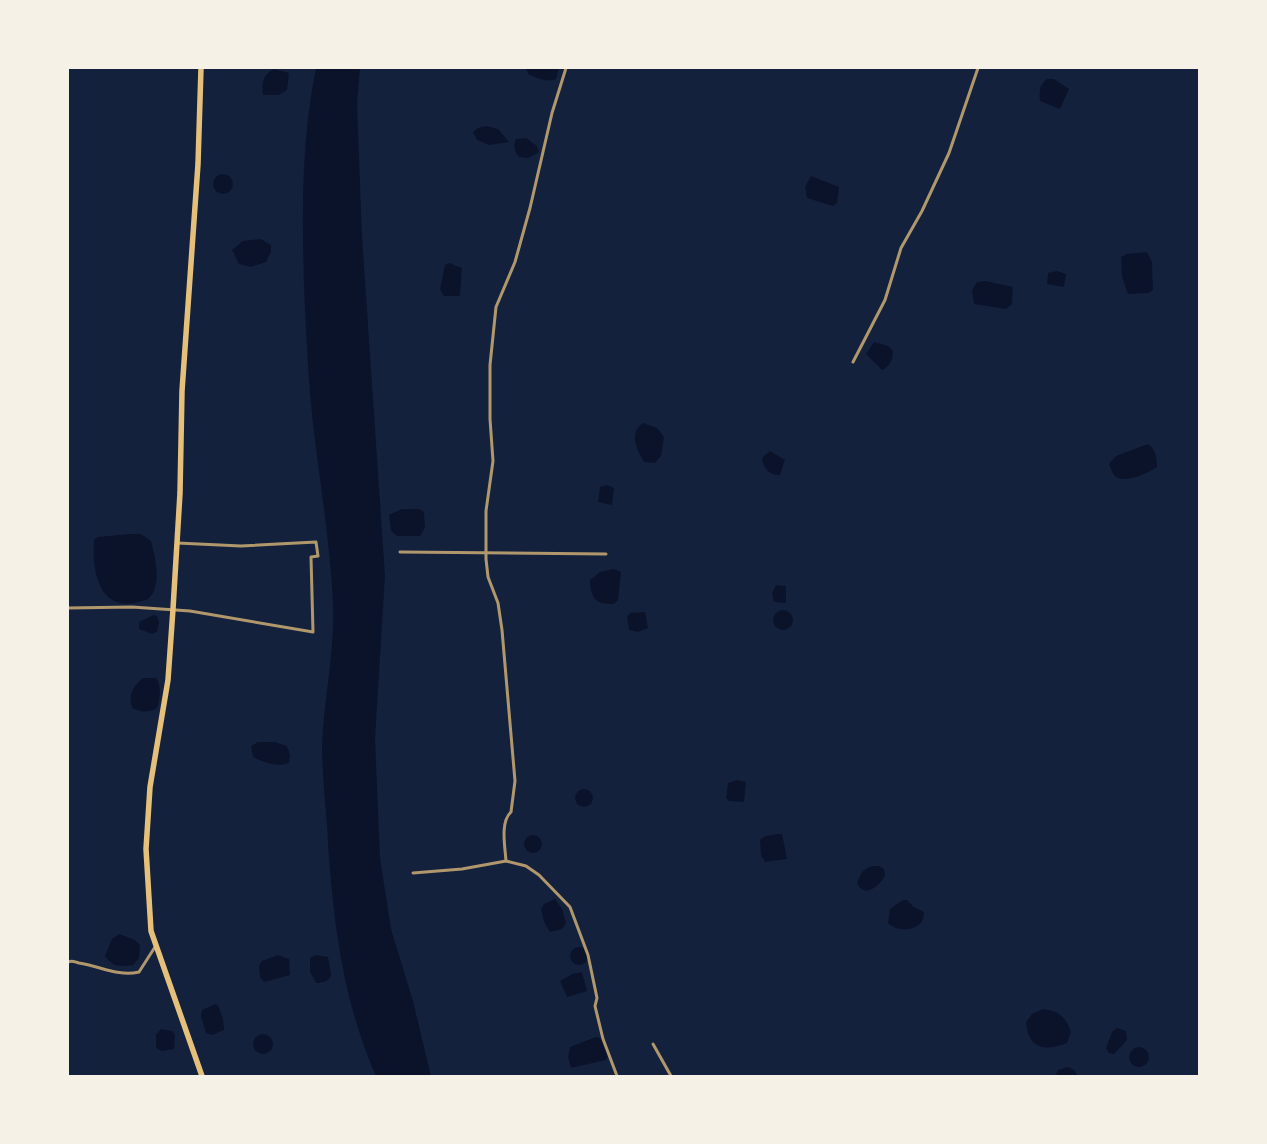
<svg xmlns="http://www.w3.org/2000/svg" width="1267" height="1144" font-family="Quicksand,sans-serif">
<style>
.water{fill:#0b132b}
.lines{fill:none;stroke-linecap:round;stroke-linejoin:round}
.minor{stroke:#b1986c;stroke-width:3}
.trunk{stroke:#e5c07b;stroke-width:5.5}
</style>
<rect width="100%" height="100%" fill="#14213d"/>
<g class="water">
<path d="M316 68H360L357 103 362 236 385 576 375 738 380 858 391 929 413 1001 431 1076H376C341 997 332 912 327 827 325 800 322 772 322 745 324 697 335 650 333 602 330 543 320 484 313 424 308 379 306 333 304 287 302 213 301 140 316 68Z"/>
<path d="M526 68H559L556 79C546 83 537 78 528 74Z"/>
<path d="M274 69 289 73 287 90 279 95H263C261 82 263 75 274 69Z"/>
<path d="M1047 79H1054L1069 89 1060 109 1040 101C1039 92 1039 85 1047 79Z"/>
<polygon points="486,126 498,129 509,142 489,145 477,140 473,132 478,128"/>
<path d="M526 138 537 146 539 152 528 158 519 157C514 151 513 146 516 139Z"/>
<circle cx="223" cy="184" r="10"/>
<polygon points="811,176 839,187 837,203 833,206 807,198 805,187"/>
<polygon points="261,239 271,245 271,252 266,262 251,267 239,264 232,250 243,241"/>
<polygon points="1147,252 1152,262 1153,290 1149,293 1128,294 1122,277 1121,257 1127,254"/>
<polygon points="449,263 462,268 460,296 444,296 440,289 445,265"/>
<polygon points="1057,271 1066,274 1064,287 1047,284 1048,273"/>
<polygon points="985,281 1013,287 1012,304 1006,309 974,304 972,290 977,282"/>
<path d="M874 342 888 346 893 351C893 360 890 366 882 370L866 354Z"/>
<path d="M643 423 657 428 664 437 661 456 655 463 644 462C637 450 628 433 643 423Z"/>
<path d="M1148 444C1156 450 1157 458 1157 467 1148 473 1129 482 1118 478 1113 476 1111 469 1109 464L1116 456Z"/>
<path d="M770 451 785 460 780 475C769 476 763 467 762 458Z"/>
<polygon points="607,485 614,488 612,505 598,502 600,487"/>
<polygon points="402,509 419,509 424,512 425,528 420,536 397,536 391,531 389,515"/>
<path d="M129 534H141L151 541C155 557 163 586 148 599 102 618 91 576 94 540L98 537Z"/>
<path d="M614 569 621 572 618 600 614 604C596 605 590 598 590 580L600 572Z"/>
<polygon points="776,585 786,586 786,603 774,602 772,593"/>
<circle cx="783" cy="620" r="10"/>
<polygon points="645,612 648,628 638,632 629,630 627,617 630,613"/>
<polygon points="154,615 157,616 159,622 157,632 152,634 139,629 139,622"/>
<path d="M143 678H156C162 687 160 698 157 708 150 713 140 712 132 708 128 695 133 686 143 678Z"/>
<path d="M258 742H275L287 746 290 755 289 763C276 768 265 762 253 757L251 746Z"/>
<polygon points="737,780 746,782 744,802 729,801 726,798 728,783"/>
<circle cx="584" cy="798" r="9"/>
<polygon points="778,834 782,834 787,859 765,862 761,855 760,840 765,836"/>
<circle cx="533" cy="844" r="9"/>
<path d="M872 866H879L884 869 885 876C879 886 864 899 857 883 860 874 863 869 872 866Z"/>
<polygon points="555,899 562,909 566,923 562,929 550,932 544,922 541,909 544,904"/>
<path d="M903 900H907L914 907 924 912C925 931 899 934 888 923L890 909Z"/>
<path d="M119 934 135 940 140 945 139 958 133 965C120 967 113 967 105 956L112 939Z"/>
<circle cx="579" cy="956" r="9"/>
<polygon points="278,955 289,959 290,975 264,982 260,977 259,966 262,961"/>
<path d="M316 955 328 957 331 974C331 981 322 983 316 983L310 972V958Z"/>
<polygon points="582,972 587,991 567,997 560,981 572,974"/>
<polygon points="215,1004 218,1005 223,1019 224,1030 212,1035 206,1033 201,1016 202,1010"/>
<path d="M1043 1009C1059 1011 1066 1017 1071 1032L1067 1043C1045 1052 1028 1049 1026 1022L1032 1014Z"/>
<polygon points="1117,1028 1126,1031 1127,1040 1114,1054 1109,1053 1106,1048 1112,1032"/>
<polygon points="161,1029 172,1031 175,1035 174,1049 162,1051 156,1048 156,1035"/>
<circle cx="263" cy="1044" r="10"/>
<polygon points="596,1037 602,1039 608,1055 606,1060 571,1068 568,1057 570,1047"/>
<circle cx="1139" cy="1057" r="10"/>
<polygon points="1068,1067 1074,1070 1078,1076 1055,1076 1058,1070"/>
</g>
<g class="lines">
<g class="minor">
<polyline points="853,362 885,300 901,248 922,211 949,153 978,68"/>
<polyline points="400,552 606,554"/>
<polyline points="68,608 132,607 190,611 313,632 311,557 318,556 316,542 241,546 177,543"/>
<polyline points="506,861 526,866 539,875 570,907 588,955 597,998 595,1006 603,1039 617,1076"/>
<path d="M413 873 462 869 506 861C505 846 500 822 511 812L515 781 502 630 498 603 488 577 486 559V511L493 461 490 419V365L496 307 515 262 530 208 552 113 566 68"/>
<path d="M68 962C73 960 74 962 79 963 100 966 118 977 139 972L155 947"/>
<polyline points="653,1044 671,1076"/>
</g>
<polyline class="trunk" points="201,68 198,164 182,391 180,493 173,609 168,680 150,787 146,849 151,931 202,1076"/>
</g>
<rect width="1267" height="1144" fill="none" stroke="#f6f1e7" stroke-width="138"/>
</svg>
